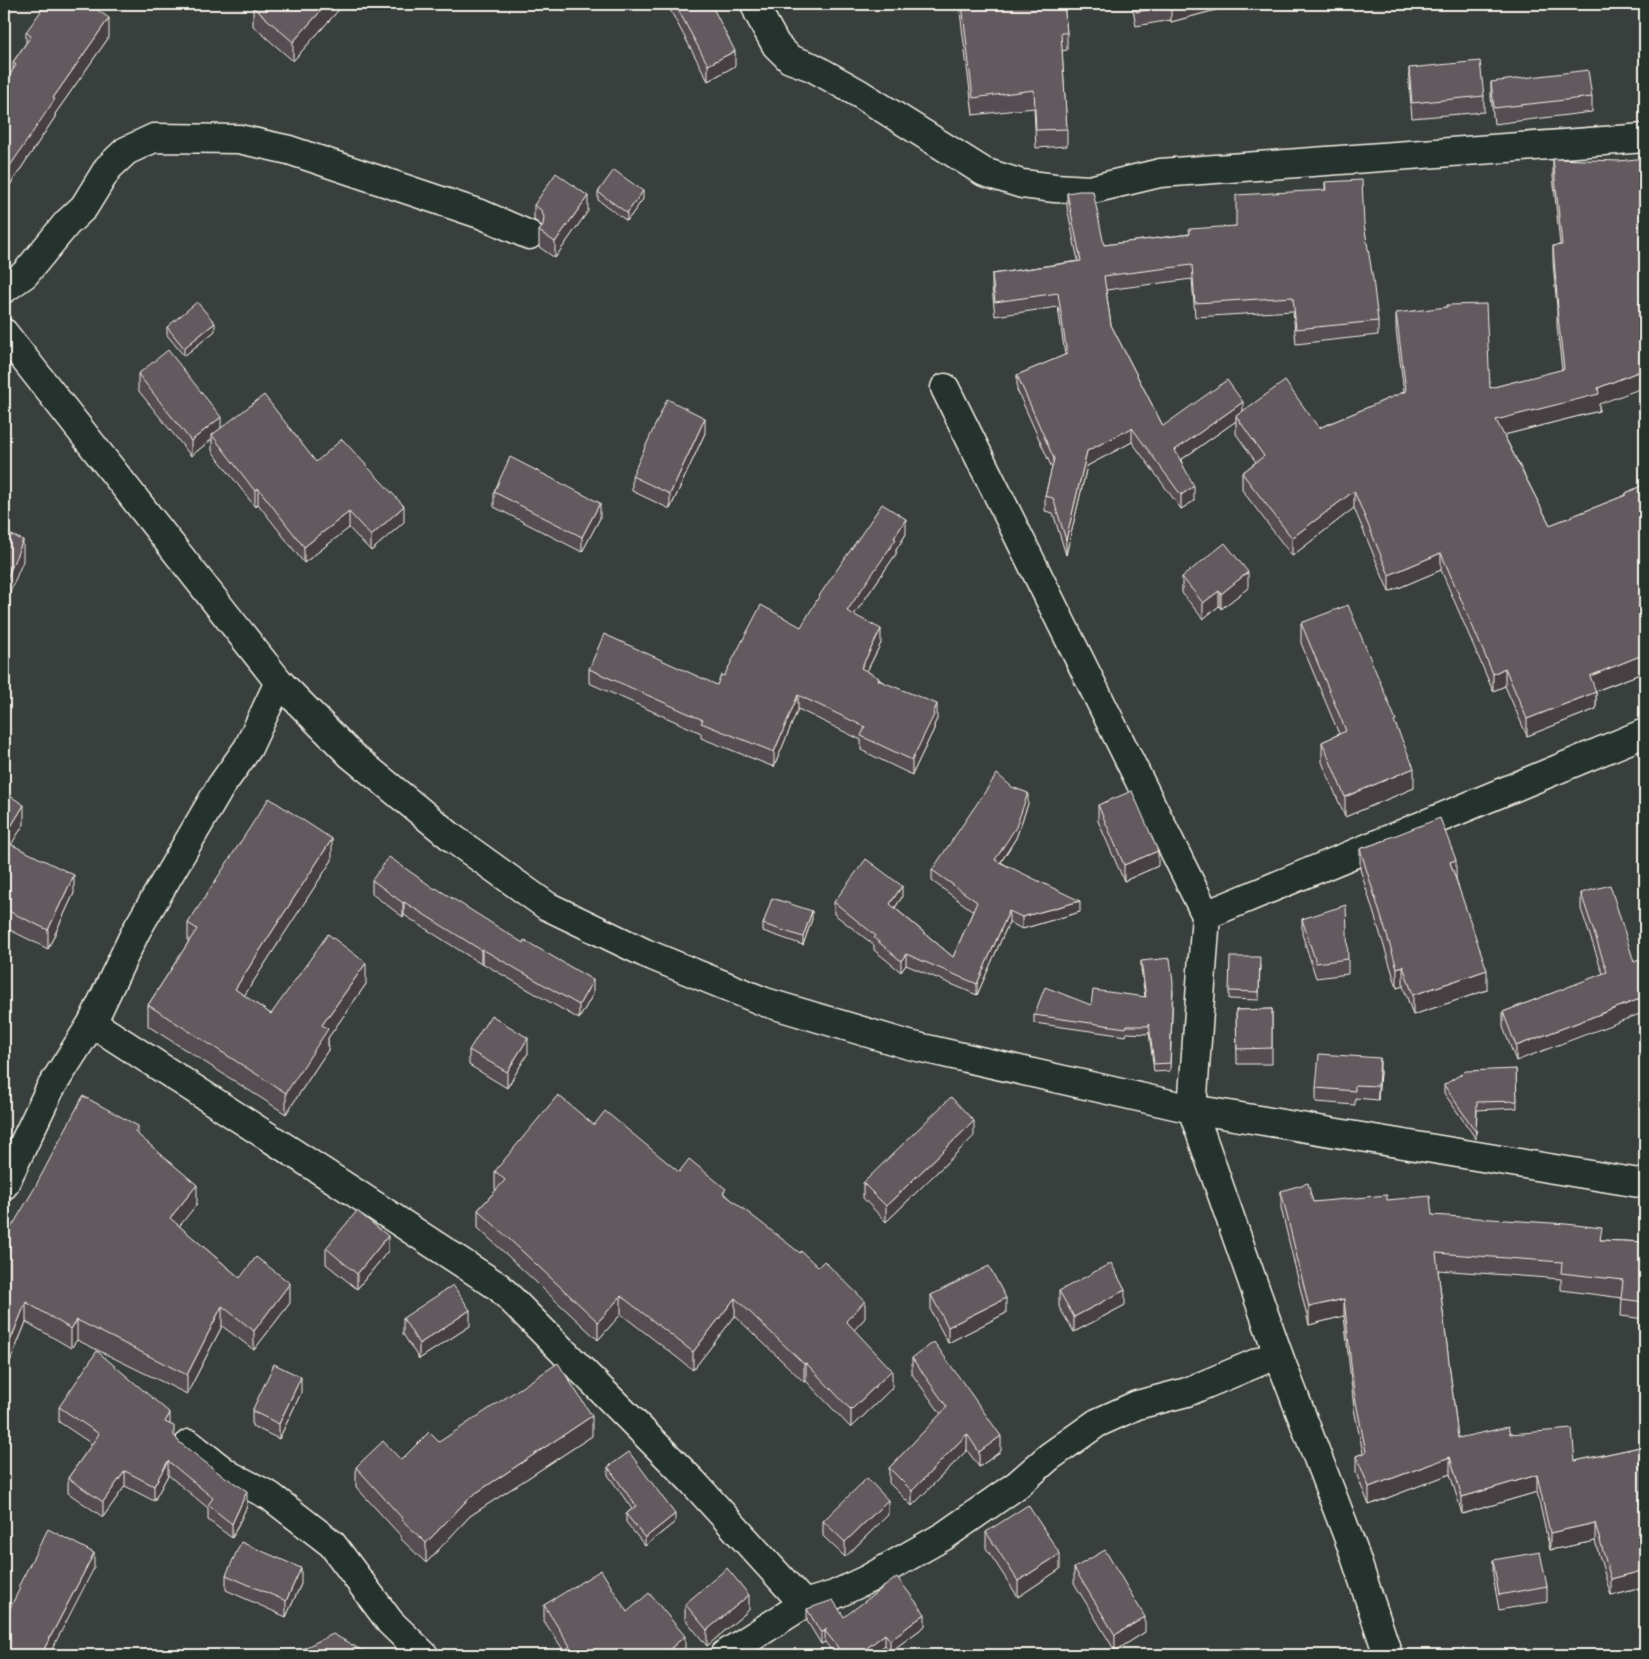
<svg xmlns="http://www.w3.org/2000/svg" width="1649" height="1659" font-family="Itim,sans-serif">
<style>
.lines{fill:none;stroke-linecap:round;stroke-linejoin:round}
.street-casing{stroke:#f4f1e8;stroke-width:31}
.secondary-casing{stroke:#f4f1e8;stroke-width:31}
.street{stroke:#26332d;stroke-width:28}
.secondary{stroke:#26332d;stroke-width:28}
.wall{fill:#564d53;stroke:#f4f1e8}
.shaded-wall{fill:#463f43;stroke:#f4f1e8}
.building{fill:#645a60;stroke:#f4f1e8}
</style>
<rect width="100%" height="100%" fill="#393f3c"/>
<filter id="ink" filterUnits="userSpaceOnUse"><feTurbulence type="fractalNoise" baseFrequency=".02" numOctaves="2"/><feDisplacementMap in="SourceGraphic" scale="10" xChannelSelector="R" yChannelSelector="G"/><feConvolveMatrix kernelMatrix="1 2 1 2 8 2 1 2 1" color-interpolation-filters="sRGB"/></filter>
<g filter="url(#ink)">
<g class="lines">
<defs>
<g id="street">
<polyline points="755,4 759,14 776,45 790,59 812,67 860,94 984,172 1022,184 1055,188 1089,190 1160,173 1645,138"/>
<polyline points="4,289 25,274 67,223 84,207 108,168 126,151 154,138 239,139 289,150 483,215 529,235"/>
<polyline points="945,388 1206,915 1192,1109 1278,1354 1352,1547 1388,1655"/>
<polyline points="1206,915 1645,733"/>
<polyline points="92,1023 360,1196 499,1287 693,1482 804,1604"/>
<polyline points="4,1185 50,1089 92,1023 136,931 221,786 248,748 279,682"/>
<polyline points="189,1444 229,1475 270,1496 332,1544 390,1622 424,1655"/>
<polyline points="724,1655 804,1604 834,1595 868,1579 944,1536 1017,1485 1049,1457 1097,1423 1137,1405 1187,1392 1278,1354"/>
</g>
<polyline id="secondary" points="4,333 279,682 351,755 455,840 547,906 645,953 765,1002 909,1045 1192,1109 1645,1184"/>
</defs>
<use href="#street" class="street-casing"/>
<use href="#secondary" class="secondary-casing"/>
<use href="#street" class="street"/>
<use href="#secondary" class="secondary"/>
</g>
<g class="wall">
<polygon points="256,4 344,4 293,61 253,26 253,7"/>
<polygon points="555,4 572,4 565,12"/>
<polygon points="667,4 711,4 735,66 708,81"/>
<polygon points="959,4 1064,4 1067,33 1067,50 1062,51 1067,129 1067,146 1036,148 1034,108 973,115"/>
<polygon points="1132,4 1238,4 1171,22 1171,20 1136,26"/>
<rect x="1640" y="4" width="5" height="16"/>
<polygon points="26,32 109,37 55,114 55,117 4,194 4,84 13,70 13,62 26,43"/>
<polygon points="1409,68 1484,96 1484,112 1412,118 1409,83"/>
<polygon points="1491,82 1592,97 1592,112 1494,124 1491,97"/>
<polygon points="1553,159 1599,404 1599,411 1504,435 1550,525 1626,495 1626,493 1645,484 1645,672 1596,691 1596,709 1527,736 1505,686 1493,691 1441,570 1389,592 1354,508 1292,556 1242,490 1242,473 1256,462 1236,434 1236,421 1181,460 1194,501 1181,509 1132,442 1087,466 1066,555 1053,513 1045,511 1045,496 1052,468 1017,390 1017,375 1065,355 1058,307 995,316 992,288 992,274 1078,261 1067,207 1067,193 1104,245 1189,234 1236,226 1325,190 1325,182 1364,224 1378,321 1378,335 1296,344 1293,311 1195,317 1192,279 1106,290 1111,325 1163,426 1243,412 1319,428 1404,392 1396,330 1396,313 1490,388 1562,370 1557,326 1557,308 1553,263 1553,246 1560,245 1553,176"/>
<polygon points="598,192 643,199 627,221 598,200"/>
<polygon points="534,205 588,211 555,258 539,247 539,231 542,227 541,225 534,220"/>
<polygon points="167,327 215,331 184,356 167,335"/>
<polygon points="138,374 221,428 316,462 404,522 371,551 349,528 304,563 258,504 255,507 212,451 212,439 191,456 138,390"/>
<polygon points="705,433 670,509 632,491 632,476"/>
<polygon points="494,492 600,518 582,552 494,507"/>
<polygon points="906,534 896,550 896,554 854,615 881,643 867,671 937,719 934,725 934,729 912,775 861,750 861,740 798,709 774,767 701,738 701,733 589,683 589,669 717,685 724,676 801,627"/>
<polygon points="1182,577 1248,588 1221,609 1219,606 1203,619 1182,593"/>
<polygon points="1301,623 1396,725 1414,788 1345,817 1322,762 1322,742 1339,734 1301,643"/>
<polygon points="4,792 24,824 11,844 74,893 48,949 4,927"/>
<polygon points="1028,804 1016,838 1001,862 1080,912 1022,929 1009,922 977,995 906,965 901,972 874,950 874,945 834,914 834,902 902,897 895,908 953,957 973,911 932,881 932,870"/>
<polygon points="1098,805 1158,866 1124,881 1098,821"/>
<polygon points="1386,839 1456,878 1487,990 1413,1015 1403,986 1397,988 1360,869 1360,849 1386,840"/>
<polygon points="332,860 244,996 271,1014 366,984 328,1038 328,1050 286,1114 148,1026 148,1005 188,943 188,923"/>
<polygon points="372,880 435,889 593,994 579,1019 482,963 481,964 404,915 403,917 372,894"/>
<polygon points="1581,893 1634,962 1516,1061 1503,1027 1503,1012 1603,974 1581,909"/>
<polygon points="812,919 803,945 763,931 763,924"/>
<polygon points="1302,919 1348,959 1348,974 1316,978 1302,934"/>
<polygon points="1141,961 1173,990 1170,1071 1154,1072 1149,1032 1148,1034 1127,1033 1126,1036 1034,1023 1034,1015 1145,997 1141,969"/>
<polygon points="1260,965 1259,1000 1229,999 1229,991"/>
<polygon points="1272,1009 1272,1064 1237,1064 1236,1010"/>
<polygon points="469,1050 528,1053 507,1088 469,1065"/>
<polygon points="1516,1069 1517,1108 1477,1110 1476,1139 1444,1093 1444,1085"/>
<polygon points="1380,1072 1378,1100 1355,1098 1355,1105 1316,1102 1316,1088"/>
<polygon points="594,1125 679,1172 726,1195 865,1318 854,1330 892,1388 851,1428 806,1381 804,1382 735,1316 693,1370 621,1314 598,1340 478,1228 478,1210 496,1190 495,1189 495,1171"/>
<polygon points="138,1135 197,1204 179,1226 240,1278 290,1303 254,1350 222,1326 187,1394 77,1340 71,1348 26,1322 4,1376 4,1240"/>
<polygon points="974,1136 886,1222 863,1198 863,1183"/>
<polygon points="1281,1191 1313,1202 1387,1200 1432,1215 1602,1240 1645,1242 1645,1319 1621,1316 1622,1298 1561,1290 1561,1279 1438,1270 1458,1438 1510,1434 1575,1461 1645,1446 1645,1587 1611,1596 1595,1541 1550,1550 1537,1492 1462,1514 1450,1474 1369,1505 1356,1473 1356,1456 1363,1453 1354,1409 1344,1316 1309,1325 1281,1208"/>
<polygon points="326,1248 388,1251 357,1289 326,1264"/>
<polygon points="1059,1291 1125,1305 1074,1332 1059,1307"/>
<polygon points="931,1295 1006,1313 948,1343 931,1311"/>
<polygon points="403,1318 470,1326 419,1359 403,1334"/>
<polygon points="912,1358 1001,1451 979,1467 967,1450 912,1506 889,1483 889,1468 941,1414 912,1374"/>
<polygon points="301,1393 279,1439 252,1426 252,1411"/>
<polygon points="59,1407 170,1424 174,1435 179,1442 247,1506 232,1538 208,1520 208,1508 168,1475 154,1501 125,1486 103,1517 68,1493 68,1478 92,1444 59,1422"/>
<polygon points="592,1436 470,1516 426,1563 401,1539 401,1536 356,1487 356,1467 401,1460 439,1442"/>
<polygon points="608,1467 675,1522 645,1546 626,1522 626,1514 632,1509 608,1475"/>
<polygon points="888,1515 845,1557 823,1536 823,1521"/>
<polygon points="986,1532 1060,1569 1018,1597 986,1548"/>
<polygon points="1493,1560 1547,1586 1547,1602 1499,1610 1493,1576"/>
<polygon points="1074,1568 1145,1632 1115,1651 1074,1583"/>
<polygon points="226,1575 301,1584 286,1617 226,1590"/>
<polygon points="685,1604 749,1610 707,1646 685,1619"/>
<polygon points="544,1605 627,1612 685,1651 564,1651 544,1621"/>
<polygon points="807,1609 844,1617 925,1626 890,1652 885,1645 873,1655 835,1655 825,1642 821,1644 807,1621"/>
</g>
<g class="shaded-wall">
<polygon points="327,4 344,4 293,61 293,42"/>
<polygon points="565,4 572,4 565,12"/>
<polygon points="1189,4 1238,4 1171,22 1171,9"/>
<polygon points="1495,4 1504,4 1495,7"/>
<polygon points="109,18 109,37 55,114 55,117 4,194 4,175 53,98"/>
<polygon points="735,51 735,66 708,81 708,65"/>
<polygon points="643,191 643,199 627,221 627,213"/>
<polygon points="588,196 588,211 555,258 555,242"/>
<polygon points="215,323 215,331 184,356 184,348"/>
<polygon points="1645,369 1645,387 1599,404 1599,411 1496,437 1496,420 1598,388"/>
<polygon points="1243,402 1243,417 1236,416 1236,421 1175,464 1175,450"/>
<polygon points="221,417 221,432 212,435 212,439 191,456 191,441"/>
<polygon points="705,418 705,433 670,509 670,494"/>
<polygon points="1132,428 1132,442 1087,466 1066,555 1066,540 1087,451"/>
<polygon points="1194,486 1194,501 1181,509 1181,495"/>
<polygon points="258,488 258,504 255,507 255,491"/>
<polygon points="1354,491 1354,508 1292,556 1292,538"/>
<polygon points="600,503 600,518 582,552 582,537"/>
<polygon points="404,506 404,522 371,551 371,536"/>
<polygon points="349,512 349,528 304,563 304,547"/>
<polygon points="9,516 9,538 4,551 4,530"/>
<polygon points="906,519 906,534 896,550 896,554 847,625 847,611 894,538"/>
<polygon points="23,540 23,561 4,607 4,586"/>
<polygon points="1441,553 1441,570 1389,592 1389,575"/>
<polygon points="1248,572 1248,588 1221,609 1221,594"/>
<polygon points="1219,591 1219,606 1203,619 1203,603"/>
<polygon points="881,629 881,643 861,683 861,668"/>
<polygon points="1645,654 1645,672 1590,693 1590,676"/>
<polygon points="1505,668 1505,686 1493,691 1493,674"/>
<polygon points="1596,692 1596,709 1527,736 1527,719"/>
<polygon points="798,695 798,709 774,767 774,752"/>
<polygon points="937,704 937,719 934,725 934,729 912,775 912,760"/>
<polygon points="1414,768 1414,788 1345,817 1345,797"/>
<polygon points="1028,793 1028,804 1016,838 995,871 995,860"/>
<polygon points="24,805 24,824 4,856 4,838"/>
<polygon points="332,839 332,860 235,1010 235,989"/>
<polygon points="1158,851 1158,866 1124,881 1124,865"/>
<polygon points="1456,860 1456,880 1450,862"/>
<polygon points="74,875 74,893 48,949 48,930"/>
<polygon points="902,886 902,897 890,915 890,904"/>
<polygon points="1080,901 1080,912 1022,929 1022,917"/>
<polygon points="404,902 404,915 403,917 403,903"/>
<polygon points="812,911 812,919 803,945 803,937"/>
<polygon points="1009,911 1009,922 977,995 977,984"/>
<polygon points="482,949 482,963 481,964 481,950"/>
<polygon points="906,954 906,965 901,972 901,961"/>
<polygon points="366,963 366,984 328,1038 328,1050 286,1114 286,1093 322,1025"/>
<polygon points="1403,966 1403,986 1397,988 1397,968"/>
<polygon points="1487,970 1487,990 1413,1015 1413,995"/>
<polygon points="593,980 593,994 579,1019 579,1005"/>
<polygon points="1645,997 1645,1012 1516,1061 1516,1046"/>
<polygon points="528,1038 528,1053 507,1088 507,1072"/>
<polygon points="1380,1058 1380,1072 1378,1100 1378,1086"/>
<polygon points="974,1121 974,1136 886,1222 886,1206"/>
<polygon points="138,1126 138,1146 135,1132"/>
<polygon points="197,1185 197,1204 170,1238 170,1218"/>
<polygon points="388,1236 388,1251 357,1289 357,1274"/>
<polygon points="290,1283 290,1303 254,1350 254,1331"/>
<polygon points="1125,1290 1125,1305 1074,1332 1074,1317"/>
<polygon points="621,1296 621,1314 598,1340 598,1322"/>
<polygon points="735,1298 735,1316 693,1370 693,1352"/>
<polygon points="1006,1298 1006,1313 948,1343 948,1327"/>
<polygon points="1344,1299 1344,1316 1309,1325 1309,1307"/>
<polygon points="865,1301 865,1318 846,1339 846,1321"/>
<polygon points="26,1302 26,1322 4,1376 4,1356"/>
<polygon points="222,1306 222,1326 187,1394 187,1375"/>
<polygon points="470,1310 470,1326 419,1359 419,1344"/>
<polygon points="77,1320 77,1340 71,1348 71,1329"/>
<polygon points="806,1363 806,1381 804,1382 804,1364"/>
<polygon points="892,1370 892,1388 851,1428 851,1410"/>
<polygon points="301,1377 301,1393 279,1439 279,1424"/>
<polygon points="170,1413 170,1428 165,1422"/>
<polygon points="592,1416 592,1436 470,1516 426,1563 426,1543 470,1497"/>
<polygon points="967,1434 967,1450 912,1506 912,1491"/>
<polygon points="1001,1436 1001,1451 979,1467 979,1452"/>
<polygon points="1450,1457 1450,1474 1369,1505 1369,1487"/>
<polygon points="168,1461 168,1475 154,1501 154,1486"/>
<polygon points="125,1471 125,1486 103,1517 103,1502"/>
<polygon points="1537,1475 1537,1492 1462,1514 1462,1497"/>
<polygon points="247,1491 247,1506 232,1538 232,1524"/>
<polygon points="888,1500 888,1515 845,1557 845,1542"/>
<polygon points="675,1514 675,1522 645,1546 645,1538"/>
<polygon points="1595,1523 1595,1541 1550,1550 1550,1533"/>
<polygon points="94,1553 94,1568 49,1655 42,1655 42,1653"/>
<polygon points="1060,1554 1060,1569 1018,1597 1018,1581"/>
<polygon points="301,1568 301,1584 286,1617 286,1601"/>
<polygon points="1645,1570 1645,1587 1611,1596 1611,1579"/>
<polygon points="749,1595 749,1610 707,1646 707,1630"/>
<polygon points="925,1614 925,1626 890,1652 890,1640"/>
<polygon points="1145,1617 1145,1632 1115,1651 1115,1635"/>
<polygon points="825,1631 825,1642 821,1644 821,1633"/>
<polygon points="885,1634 885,1645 873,1655 858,1655"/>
<polygon points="685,1636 685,1651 681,1655 663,1655"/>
</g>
<g class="building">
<polygon points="46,4 89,4 109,18 53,98 55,99 4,175 4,84 16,65 13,62 31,36 26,32"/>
<polygon points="256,4 327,4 293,42 253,7"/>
<polygon points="675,4 711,4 735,51 708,65"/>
<polygon points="962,4 1064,4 1067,33 1061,33 1067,129 1036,130 1034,90 973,98"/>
<polygon points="1135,4 1189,4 1171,9 1171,6 1136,12"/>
<rect x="1640" y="4" width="5" height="3"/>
<polygon points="1480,61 1484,96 1412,103 1409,68"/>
<polygon points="1588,70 1592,97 1494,108 1491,82"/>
<polygon points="1645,158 1645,369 1598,388 1599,394 1496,420 1550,525 1626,495 1626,493 1645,484 1645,654 1590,676 1596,692 1527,719 1505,668 1493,674 1441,553 1389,575 1354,491 1292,538 1242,473 1264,456 1236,416 1285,381 1319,428 1406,391 1396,313 1447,307 1447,305 1486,304 1490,388 1564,369 1557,308 1558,308 1553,246 1562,245 1553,159 1619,161"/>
<polygon points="614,170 643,191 627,213 598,192"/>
<polygon points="556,173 588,196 555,242 539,231 543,225 544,217 541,210 534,205"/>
<polygon points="1362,180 1364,224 1373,279 1378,321 1296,329 1293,297 1195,303 1192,265 1104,276 1111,325 1163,426 1227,380 1243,402 1175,450 1194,486 1181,495 1132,428 1087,451 1066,540 1053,498 1045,496 1054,459 1017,375 1067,354 1058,293 995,302 992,274 1081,261 1067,193 1079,191 1093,191 1104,245 1190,234 1189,229 1236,226 1236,195 1326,190 1325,182"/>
<polygon points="197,302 215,323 184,348 167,327"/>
<polygon points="168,350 221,417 191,441 138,374"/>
<polygon points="264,395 316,462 342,439 404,506 371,536 349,512 304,547 258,488 255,491 212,435"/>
<polygon points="667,399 705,418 670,494 632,476"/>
<polygon points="510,457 600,503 582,537 494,492"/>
<polygon points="882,504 906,519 894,538 896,539 847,611 881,629 861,668 879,678 878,680 937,704 933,714 934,715 912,760 861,736 865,727 798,695 774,752 701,723 703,720 589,669 604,634 717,685 721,675 724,676 761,605 801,627 821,593"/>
<polygon points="4,514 9,516 4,530"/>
<polygon points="4,532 23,540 4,586"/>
<polygon points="1225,543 1248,572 1221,594 1219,591 1203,603 1182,577"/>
<polygon points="1348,605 1396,720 1394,721 1414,768 1345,797 1322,742 1346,731 1301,623"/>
<polygon points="997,774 1012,787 1028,793 1016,827 995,860 1080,901 1022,917 1009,911 977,984 906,954 901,961 874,938 876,936 834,902 866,859 902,886 890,904 953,957 977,902 932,870"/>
<polygon points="1132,791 1158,851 1124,865 1098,805"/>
<polygon points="4,792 24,805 4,838"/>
<polygon points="269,798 332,839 235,989 271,1014 328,934 366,963 322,1025 328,1029 286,1093 148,1005 197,929 188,923"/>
<polygon points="1440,818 1456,860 1450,862 1487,970 1413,995 1403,966 1397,968 1360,849 1386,840 1386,839"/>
<polygon points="4,841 74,875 48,930 4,909"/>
<polygon points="389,857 435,889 436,888 523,943 524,940 593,980 579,1005 482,949 481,950 404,902 403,903 372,880"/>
<polygon points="1610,885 1634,962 1639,960 1645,976 1645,997 1516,1046 1503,1012 1607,972 1581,893"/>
<polygon points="772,898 812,911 803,937 763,924"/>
<polygon points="1346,905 1348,959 1316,963 1302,919"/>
<polygon points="1230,957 1260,957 1259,992 1229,991"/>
<polygon points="1170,958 1173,983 1170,1063 1154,1064 1149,1024 1148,1026 1127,1026 1126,1028 1034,1015 1045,987 1091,1005 1093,990 1146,997 1141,961"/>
<polygon points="1272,1009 1272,1048 1237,1049 1236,1010"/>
<polygon points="491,1015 528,1038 507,1072 469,1050"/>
<polygon points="1319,1054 1380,1058 1378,1086 1355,1085 1355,1091 1316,1088"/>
<polygon points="1516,1069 1517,1101 1477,1102 1476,1132 1444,1085 1466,1071"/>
<polygon points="558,1095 594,1125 605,1111 679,1172 689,1159 726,1189 723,1193 800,1253 801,1251 818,1267 824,1261 865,1301 846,1321 892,1370 851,1410 806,1363 804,1364 735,1298 693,1352 621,1296 598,1322 478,1210 505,1180 495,1171"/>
<polygon points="83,1096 138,1126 135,1132 197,1185 170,1218 240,1278 256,1257 290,1283 254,1331 222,1306 187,1375 77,1320 71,1329 26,1302 4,1356 4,1240 34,1189"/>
<polygon points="951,1097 974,1121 886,1206 863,1183"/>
<polygon points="1308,1183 1313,1202 1387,1195 1387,1200 1430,1196 1432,1215 1566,1224 1602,1228 1600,1240 1645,1242 1645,1302 1621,1299 1623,1280 1561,1273 1562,1262 1436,1253 1458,1438 1508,1427 1510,1434 1572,1429 1575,1461 1645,1446 1645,1570 1611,1579 1595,1523 1550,1533 1537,1475 1462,1497 1450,1457 1369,1487 1356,1456 1366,1452 1354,1392 1344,1299 1309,1307 1281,1191"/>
<polygon points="357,1211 388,1236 357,1274 326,1248"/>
<polygon points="1111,1263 1125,1290 1074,1317 1059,1291"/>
<polygon points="989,1266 1006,1298 948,1327 931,1295"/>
<polygon points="453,1285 470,1310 419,1344 403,1318"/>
<polygon points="934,1342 1001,1436 979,1452 967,1434 912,1491 889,1468 947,1407 912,1358"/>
<polygon points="97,1351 170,1413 165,1422 174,1426 174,1435 179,1442 219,1473 247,1491 232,1524 208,1505 213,1498 168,1461 154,1486 125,1471 103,1502 68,1478 99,1434 59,1407"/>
<polygon points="558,1363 592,1416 470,1497 426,1543 401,1519 402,1518 356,1467 383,1441 401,1460 429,1432 439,1442"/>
<polygon points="274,1364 301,1377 279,1424 252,1411"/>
<polygon points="629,1452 675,1514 645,1538 626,1514 636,1506 608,1467"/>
<polygon points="867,1478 888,1500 845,1542 823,1521"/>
<polygon points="1028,1505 1060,1554 1018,1581 986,1532"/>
<polygon points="48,1529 94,1553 42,1653 47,1655 4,1655 4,1620 20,1588 18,1587"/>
<polygon points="241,1542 301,1568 286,1601 226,1575"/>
<polygon points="1105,1550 1145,1617 1115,1635 1074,1568"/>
<polygon points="1540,1552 1547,1586 1499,1595 1493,1560"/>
<polygon points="727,1568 749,1595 707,1630 685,1604"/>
<polygon points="601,1570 627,1612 649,1593 685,1636 663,1655 559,1655 570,1646 544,1605"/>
<polygon points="897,1577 925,1614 890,1640 885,1634 858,1655 844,1655 825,1631 827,1629 821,1633 807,1609 833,1600 844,1617"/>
<polygon points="333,1634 370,1655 294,1655 296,1652"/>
</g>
</g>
<rect width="1649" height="1659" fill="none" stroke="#26332d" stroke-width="20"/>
<rect x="10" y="10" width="1629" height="1639" fill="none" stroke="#f4f1e8" stroke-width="2" filter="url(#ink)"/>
</svg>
